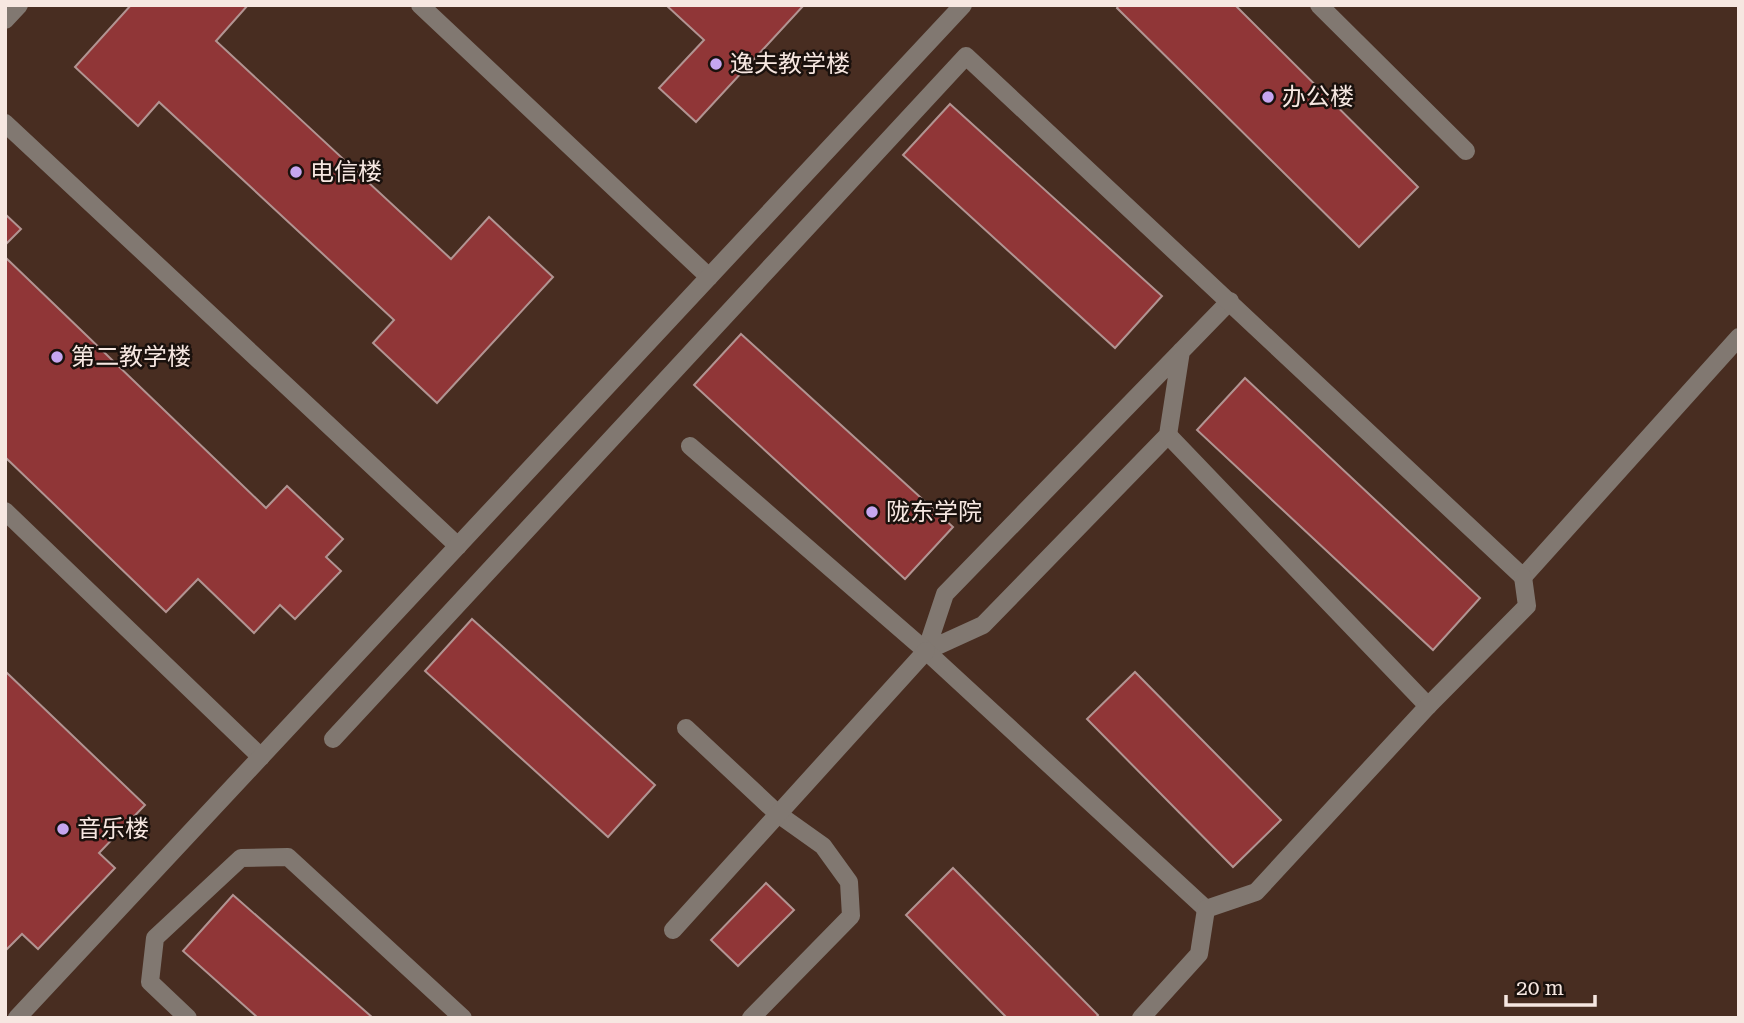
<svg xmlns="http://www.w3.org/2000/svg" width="1744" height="1023" font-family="'Roboto Serif','Noto Sans SC',serif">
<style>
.built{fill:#482d21}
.building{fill:#903637;stroke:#b29492;stroke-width:2}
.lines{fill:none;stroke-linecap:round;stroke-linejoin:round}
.minor{stroke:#817871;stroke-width:18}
.poi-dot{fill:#c6a6f0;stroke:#1a110d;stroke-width:2.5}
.labels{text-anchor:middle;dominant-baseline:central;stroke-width:5;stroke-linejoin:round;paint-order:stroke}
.poi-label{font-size:24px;fill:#f6e7e1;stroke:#1a110d;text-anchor:start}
</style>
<rect width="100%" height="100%" fill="#3a251c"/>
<rect class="built" x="5" y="5" width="1734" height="1013"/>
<g class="building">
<polygon points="131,5 248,5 216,41 451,259 489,217 553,277 437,403 373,343 394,320 159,102 138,126 75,67"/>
<polygon points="666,5 804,5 696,122 659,88 704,40"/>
<polygon points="1119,5 1235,5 1418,187 1359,247 1117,8"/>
<polygon points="950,104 1162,296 1115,348 903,155"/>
<polygon points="5,214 21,229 5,245"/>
<polygon points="5,257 266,508 287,486 343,539 326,557 341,571 295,619 280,605 254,633 198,579 166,612 5,457"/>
<polygon points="741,334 953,527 905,579 694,385"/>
<polygon points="1245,378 1480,598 1433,650 1197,430"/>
<polygon points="472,619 655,785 608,837 425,671"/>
<polygon points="6,672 145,805 99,853 115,868 38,949 22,934 5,951"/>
<polygon points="1135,672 1281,820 1233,867 1087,719"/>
<polygon points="953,868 1098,1015 1096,1018 1007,1018 906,915"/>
<polygon points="766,883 794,910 738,966 711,940"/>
<polygon points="233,895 373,1018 258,1018 183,951"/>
</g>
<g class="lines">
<g class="minor">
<polyline points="420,5 709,277"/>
<polyline points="1319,5 1466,151"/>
<polyline points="5,20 19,5"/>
<polyline points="5,123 458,546"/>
<polyline points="1181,351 1168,435 983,625 926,651 945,594 1230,301"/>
<polyline points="1168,435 1428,706"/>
<polyline points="690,446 926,651 1206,909"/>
<polyline points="5,511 261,757"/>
<polyline points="686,728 778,814 823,846 849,882 851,916 751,1018"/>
<polyline points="333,739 966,56 1523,577 1739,337"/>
<polyline points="673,930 926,651"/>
<polyline points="17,1018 963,5"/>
<polyline points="188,1018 150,982 155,938 241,858 288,857 463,1018"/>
<polyline points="1141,1018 1199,954 1206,909 1256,892 1428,706 1527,606 1523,577"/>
</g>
</g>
<g class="poi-dot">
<circle cx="716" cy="64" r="7"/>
<circle cx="1268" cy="97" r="7"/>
<circle cx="296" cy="172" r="7"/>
<circle cx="57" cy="357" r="7"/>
<circle cx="872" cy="512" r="7"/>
<circle cx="63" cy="829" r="7"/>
</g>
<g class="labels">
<g class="poi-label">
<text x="730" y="64">逸夫教学楼</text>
<text x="1282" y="97">办公楼</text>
<text x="310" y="172">电信楼</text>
<text x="71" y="357">第二教学楼</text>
<text x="886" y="512">陇东学院</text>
<text x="77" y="829">音乐楼</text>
</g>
</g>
<rect width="1744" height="1023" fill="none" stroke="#f6e7e1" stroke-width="14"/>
<path d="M1506 995v10h89v-10" fill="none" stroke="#f6e7e1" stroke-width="3.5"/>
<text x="1516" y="995" font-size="21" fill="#f6e7e1" stroke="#1a110d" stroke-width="5" paint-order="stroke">20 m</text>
</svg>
